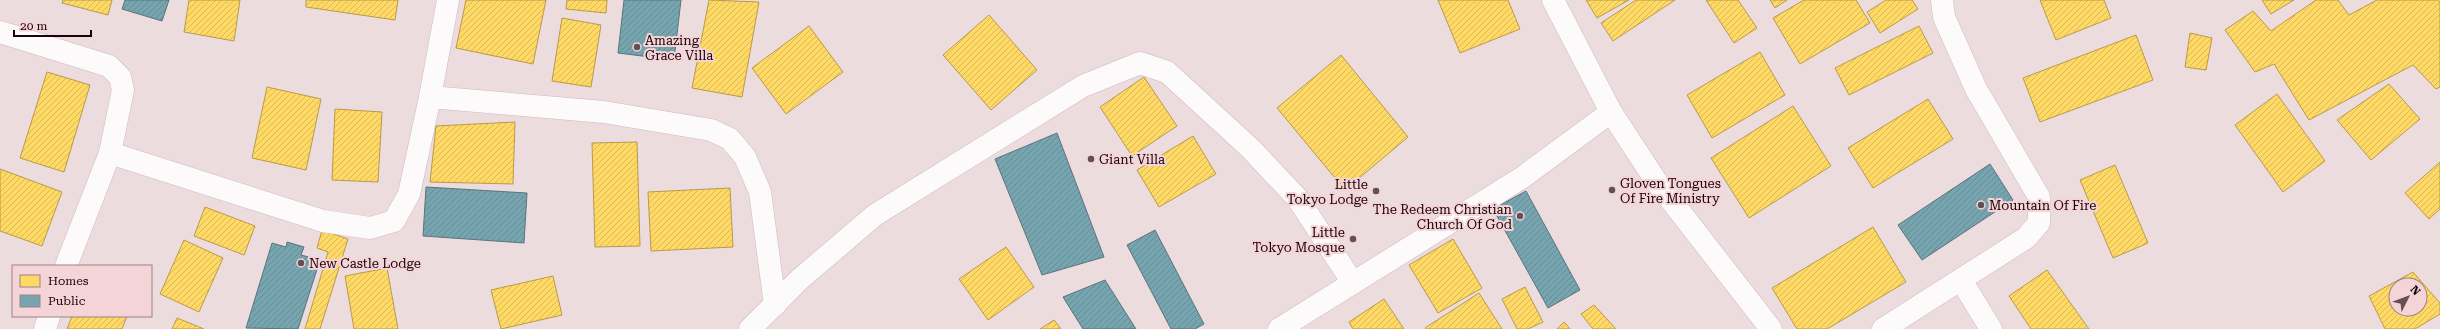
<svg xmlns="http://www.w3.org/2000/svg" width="2440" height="329" font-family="'Roboto Serif',serif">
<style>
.homes{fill:url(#homes-hatch);stroke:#ba994a;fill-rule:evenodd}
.public{fill:url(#public-hatch);stroke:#5a747d}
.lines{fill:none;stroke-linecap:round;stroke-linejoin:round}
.minor-casing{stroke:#cfb9bc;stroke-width:23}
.minor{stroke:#fcfafa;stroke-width:22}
.poi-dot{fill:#644f53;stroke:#f5d4d8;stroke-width:1.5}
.labels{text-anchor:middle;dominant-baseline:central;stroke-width:4;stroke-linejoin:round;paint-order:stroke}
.poi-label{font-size:13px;fill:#1a0308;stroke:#f5d4d8;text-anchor:start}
</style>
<defs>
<pattern id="homes-hatch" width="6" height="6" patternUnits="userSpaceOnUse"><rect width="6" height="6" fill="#ffd966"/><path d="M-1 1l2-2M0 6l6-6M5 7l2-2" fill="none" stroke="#dab957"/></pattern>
<pattern id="public-hatch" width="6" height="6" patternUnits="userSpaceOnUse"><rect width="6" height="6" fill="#76a5af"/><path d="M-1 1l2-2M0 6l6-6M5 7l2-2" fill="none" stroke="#668c95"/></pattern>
</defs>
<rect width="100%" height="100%" fill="#eddcde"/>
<g class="homes">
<polygon points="63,0 112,0 108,15 62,3"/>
<polygon points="189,0 240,0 234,41 184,32"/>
<polygon points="306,0 398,0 395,20 306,7"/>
<polygon points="466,0 546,0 533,64 456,48"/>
<polygon points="567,0 607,0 606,13 566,9"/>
<polygon points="709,0 759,2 742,97 692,88"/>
<polygon points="1438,0 1508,0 1520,29 1460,53"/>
<polygon points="1586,0 1629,0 1597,18"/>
<polygon points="1636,0 1675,0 1613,41 1601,23"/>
<polygon points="1706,0 1738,0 1757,28 1734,43"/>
<polygon points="1770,0 1787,0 1775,8"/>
<polygon points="1804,0 1856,0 1870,23 1800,64 1773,18"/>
<polygon points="1886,0 1912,0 1918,9 1880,33 1867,12"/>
<polygon points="2040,0 2104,0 2111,18 2056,40"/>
<polygon points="2262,0 2294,0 2271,14"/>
<polygon points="2316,0 2338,0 2349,15 2377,0 2438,0 2440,2 2440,87 2436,89 2413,65 2309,120 2274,64 2255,72 2225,30 2253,11 2271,31"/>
<polygon points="989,15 1037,70 991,110 943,55"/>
<polygon points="562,18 601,25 591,87 552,81"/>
<polygon points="809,26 843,72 786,114 752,68"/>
<polygon points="1919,26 1933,53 1849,95 1835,68"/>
<polygon points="2190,33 2212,38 2206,70 2185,67"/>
<polygon points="2136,35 2153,80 2040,122 2023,78"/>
<polygon points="1760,52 1785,95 1712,138 1687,95"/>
<polygon points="1341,55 1408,137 1345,190 1277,108"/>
<polygon points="47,72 90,85 64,172 20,158"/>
<polygon points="1144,77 1177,126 1132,156 1100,107"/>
<polygon points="2389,84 2420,119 2371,160 2337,120"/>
<polygon points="267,87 321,99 306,170 252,158"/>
<polygon points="2277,94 2325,161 2283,192 2235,125"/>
<polygon points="1928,99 1953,139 1873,188 1848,148"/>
<polygon points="1793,106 1831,166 1749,218 1711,158"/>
<polygon points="335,109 382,112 378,182 332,180"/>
<polygon points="515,122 513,184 430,182 436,126"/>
<polygon points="1193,136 1216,174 1159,207 1137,170"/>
<polygon points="637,142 640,246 595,247 592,143"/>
<polygon points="2440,162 2440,209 2429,219 2405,193"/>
<polygon points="2115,165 2148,243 2113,258 2080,180"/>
<polygon points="0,169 62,192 42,246 0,231"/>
<polygon points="730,188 733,247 651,251 648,192"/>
<polygon points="205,207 255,226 244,255 194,236"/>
<polygon points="1873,227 1906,282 1827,329 1797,329 1772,288"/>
<polygon points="322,230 348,239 320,329 305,329 328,252 317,248"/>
<polygon points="1453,239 1482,288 1438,313 1409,265"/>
<polygon points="184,240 223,258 199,312 160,294"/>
<polygon points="1006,247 1034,287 988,320 959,279"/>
<polygon points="387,268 398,329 354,329 345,276"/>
<polygon points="2047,270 2089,329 2031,329 2009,296"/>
<path d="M2413 272 2440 303V314L2415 329H2385L2369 296ZM2396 285H2420V309H2396Z"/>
<polygon points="553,276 562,315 501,329 491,290"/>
<polygon points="1525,287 1543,322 1528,329 1517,329 1502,299"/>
<polygon points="1479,293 1502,329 1426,329 1425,328"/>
<polygon points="1384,299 1404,329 1353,329 1349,322"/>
<polygon points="1594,305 1616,329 1593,329 1581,314"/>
<polygon points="72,316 127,316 122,329 67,329"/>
<polygon points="177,318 204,329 172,329"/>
<polygon points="1054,320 1061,329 1040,329"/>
<polygon points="1564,322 1570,329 1557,329"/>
</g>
<g class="public">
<polygon points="125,0 169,0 162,21 122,9"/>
<polygon points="624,0 681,0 674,60 618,53"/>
<polygon points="1057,133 1104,257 1042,275 995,159"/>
<polygon points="1990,164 2013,200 1922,260 1898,225"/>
<polygon points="426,187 527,193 524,243 423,236"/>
<polygon points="1526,191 1580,290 1548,308 1493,209"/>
<polygon points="1155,230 1204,324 1195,329 1171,329 1127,245"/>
<polygon points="287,242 304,247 301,255 320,260 298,329 246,328 272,243 286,247"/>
<polygon points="1105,280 1136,329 1083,329 1063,297"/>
</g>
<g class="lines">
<defs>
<g id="minor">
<polyline points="1553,0 1611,112 1656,181 1771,329"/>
<polyline points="0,32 109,66 120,77 123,90 110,153 66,266"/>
<polyline points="430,97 604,112 711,130 730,139 745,157 760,192 775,305"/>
<polyline points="110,153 323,221 370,228 394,221 409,194 430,97 448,0"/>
<polyline points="1961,280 1991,329"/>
<polyline points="45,329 49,316"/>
<polyline points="750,329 800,279 875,215 1083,86 1140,63 1167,72 1250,148 1298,199 1353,283"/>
<polyline points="1279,329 1523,177 1611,112"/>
<polyline points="1883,329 2026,238 2039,223 2039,197 1976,89 1944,17 1942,0"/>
</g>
</defs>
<use href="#minor" class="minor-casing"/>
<use href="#minor" class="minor"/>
</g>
<g class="poi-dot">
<circle cx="637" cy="47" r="4"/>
<circle cx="1091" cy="159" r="4"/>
<circle cx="1612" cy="190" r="4"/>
<circle cx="1376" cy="191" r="4"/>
<circle cx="1981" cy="205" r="4"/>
<circle cx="1520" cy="216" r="4"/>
<circle cx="1353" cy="239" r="4"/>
<circle cx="301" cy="263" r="4"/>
</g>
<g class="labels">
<g class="poi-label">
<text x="645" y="40">Amazing<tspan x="645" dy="15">Grace Villa</tspan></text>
<text x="1099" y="159">Giant Villa</text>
<text x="1620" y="183">Gloven Tongues<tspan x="1620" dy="15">Of Fire Ministry</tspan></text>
<text x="1368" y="184" text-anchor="end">Little<tspan x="1368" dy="15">Tokyo Lodge</tspan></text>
<text x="1989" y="205">Mountain Of Fire</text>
<text x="1512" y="209" text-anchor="end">The Redeem Christian<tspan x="1512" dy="15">Church Of God</tspan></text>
<text x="1345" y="232" text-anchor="end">Little<tspan x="1345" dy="15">Tokyo Mosque</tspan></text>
<text x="309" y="263">New Castle Lodge</text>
</g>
</g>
<rect x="12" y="265" width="140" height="52" fill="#f5d4d8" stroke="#9d8085"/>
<rect x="20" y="275" width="20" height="12" fill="#ffd966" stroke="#9d8085"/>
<text x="48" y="285" font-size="12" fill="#1a0308">Homes</text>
<rect x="20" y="295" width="20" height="12" fill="#76a5af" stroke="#9d8085"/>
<text x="48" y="305" font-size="12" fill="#1a0308">Public</text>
<g transform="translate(2408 297) rotate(48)"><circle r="19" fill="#f5d4d8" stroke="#9d8085"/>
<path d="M0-3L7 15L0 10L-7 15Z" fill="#644f53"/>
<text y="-6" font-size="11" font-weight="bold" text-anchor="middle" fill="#1a0308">N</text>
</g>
<path d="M14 30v6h77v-6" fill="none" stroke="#1a0308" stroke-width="2"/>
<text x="20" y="30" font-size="12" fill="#1a0308" stroke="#f5d4d8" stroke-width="3" paint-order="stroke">20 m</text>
</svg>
